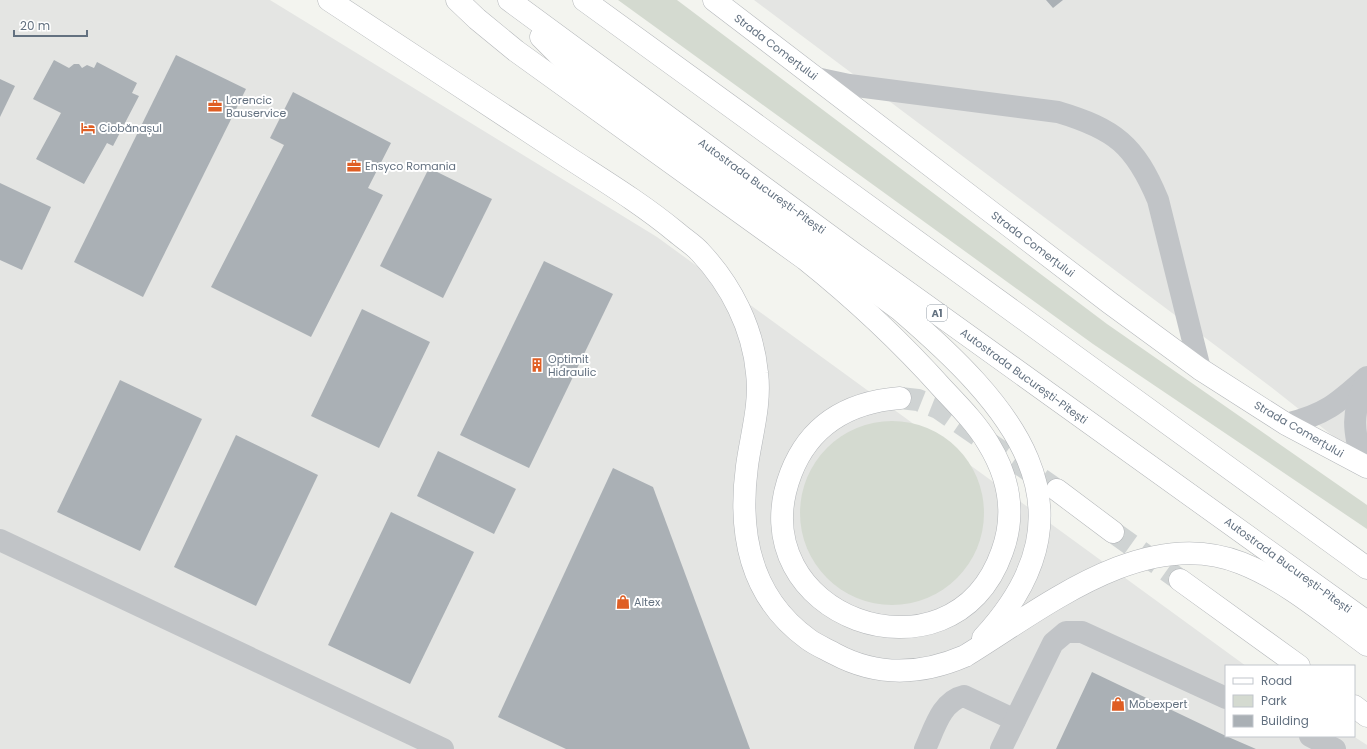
<svg xmlns="http://www.w3.org/2000/svg" width="1367" height="749" font-family="Poppins,sans-serif">
<style>
.built{fill:#e4e5e3}
.green{fill:#d4dad0}
.building{fill:#aab0b5}
.lines{fill:none;stroke-linecap:round;stroke-linejoin:round}
.highway-tunnel{stroke:#cfd3d3;stroke-width:22;stroke-dasharray:22 11;stroke-linecap:butt}
.major-casing{stroke:#b4b7bb;stroke-width:23}
.highway-casing{stroke:#b3b6b9;stroke-width:23}
.minor{stroke:#c1c4c7;stroke-width:22}
.major{stroke:#fff;stroke-width:22}
.highway{stroke:#fff;stroke-width:22}
.labels{text-anchor:middle;dominant-baseline:central;stroke-width:4;stroke-linejoin:round;paint-order:stroke}
.shield{fill:#fff;stroke:#929ca6;stroke-width:1}
.shield-label{font-size:10px;font-weight:bold;fill:#637180}
.street-label{font-size:11px;fill:#637180;stroke:#fff}
.poi-label{font-size:11px;fill:#637180;stroke:#fff;text-anchor:start}
</style>
<rect width="100%" height="100%" fill="#f3f4ef"/>
<g class="built">
<polygon points="0,0 270,0 657,237 1246,666 1226,666 1226,736 1353,736 1367,745 1367,749 0,749"/>
<polygon points="754,0 1367,0 1367,463 1271,387"/>
</g>
<g class="green">
<polygon points="618,0 677,0 1107,324 1367,505 1367,529 1093,344"/>
<circle cx="892" cy="513" r="92"/>
</g>
<g class="building">
<polygon points="1046,0 1063,0 1053,8"/>
<polygon points="176,55 246,89 143,297 74,262"/>
<polygon points="54,60 69,68 74,64 79,64 82,68 87,65 94,68 97,62 137,83 132,93 139,96 113,146 107,143 84,184 36,159 61,113 33,99"/>
<polygon points="0,79 15,86 0,117"/>
<polygon points="293,92 391,143 368,188 383,195 311,337 211,287 284,145 270,138"/>
<polygon points="429,168 492,199 443,298 380,266"/>
<polygon points="0,183 51,207 22,270 0,260"/>
<polygon points="544,261 613,294 529,468 460,435"/>
<polygon points="362,309 430,342 379,448 311,416"/>
<polygon points="120,380 202,419 140,551 57,512"/>
<polygon points="236,435 318,475 256,606 174,567"/>
<polygon points="438,451 516,489 494,534 417,496"/>
<polygon points="613,468 653,487 750,749 566,749 498,717"/>
<polygon points="391,512 474,552 410,684 328,645"/>
<polygon points="1092,672 1226,736 1256,749 1056,749"/>
</g>
<g class="lines">
<g class="highway-tunnel">
<polyline points="900,398 918,400 938,408 1057,490"/>
<polyline points="1113,532 1180,580"/>
</g>
<defs>
<polyline id="major" points="714,0 1110,303 1200,369 1286,424 1367,467"/>
<g id="highway">
<path d="M329 0C409 53 489 105 569 158 606 182 642 204 676 232 684 239 694 245 700 252 731 285 753 328 757 373 761 404 751 436 747 466 738 533 750 597 808 639 816 645 826 649 835 654 878 677 921 675 965 656 1042 609 1145 524 1241 563 1287 581 1327 616 1367 645"/>
<path d="M457 0 477 19 516 51 805 259C855 299 900 341 943 389 959 406 976 423 988 443 1009 477 1016 514 1002 552 952 694 736 616 791 473 810 424 849 402 900 398"/>
<polyline points="509,0 853,253 1367,622"/>
<polyline points="584,0 1367,568"/>
<path d="M541 37 567 63 900 310C1008 403 1105 506 983 638"/>
<polyline points="1057,490 1113,532"/>
<polyline points="1180,580 1299,666"/>
<polyline points="1354,706 1367,716"/>
</g>
</defs>
<use href="#major" class="major-casing"/>
<use href="#highway" class="highway-casing"/>
<g class="minor">
<path d="M816 78 849 85 1058 112C1115 129 1135 145 1158 200L1200 369"/>
<path d="M1286 424C1325 415 1338 403 1367 377"/>
<path d="M1363 465C1353 430 1351 414 1366 380"/>
<polyline points="0,540 443,749"/>
<polyline points="1310,736 1335,749"/>
<path d="M925 749C934 730 941 701 964 696L1015 720"/>
<polyline points="1001,749 1053,643 1066,632 1082,632 1226,698"/>
</g>
<use href="#major" class="major"/>
<use href="#highway" class="highway"/>
</g>
<defs>
<symbol id="office-bare" viewBox="-9 -9 18 18"><path d="M-6-3h4V-5.5h4V-3h4V5H-6ZM-1-4.5V-3h2v-1.5ZM-6 0V1H6V0Z" fill="#df5e24" stroke="#fff" stroke-width="2.5" paint-order="stroke"/></symbol>
<symbol id="hotel-bare" viewBox="-9 -9 18 18"><path d="M-6-4.5h1.5V1H6V5H4.5V3h-9V5H-6ZM-4 0a1.8 1.8 0 1 1 3.6 0ZM.5 0V-2.5h3Q6-2.5 6 0Z" fill="#df5e24" stroke="#fff" stroke-width="2.5" paint-order="stroke"/></symbol>
<symbol id="building-bare" viewBox="-9 -9 18 18"><path d="M-4-6H4V6H1V3H-1V6H-4ZM-2.5-4.3h1.7v1.8h-1.7ZM.8-4.3h1.7v1.8H.8ZM-2.5-1h1.7V.8h-1.7ZM.8-1h1.7V.8H.8Z" fill="#df5e24" stroke="#fff" stroke-width="2.5" paint-order="stroke"/></symbol>
<symbol id="shop-bare" viewBox="-9 -9 18 18"><path d="M-5-2.5h2.3a2.7 3.5 0 0 1 5.4 0H5L5.5 6h-11ZM-1.5-2.5h3a1.5 2.3 0 0 0-3 0Z" fill="#df5e24" stroke="#fff" stroke-width="2.5" paint-order="stroke"/></symbol>
</defs>
<g fill-rule="evenodd">
<use href="#office-bare" x="205" y="96" width="20" height="20"/>
<use href="#hotel-bare" x="78" y="118" width="20" height="20"/>
<use href="#office-bare" x="344" y="156" width="20" height="20"/>
<use href="#building-bare" x="527" y="355" width="20" height="20"/>
<use href="#shop-bare" x="613" y="592" width="20" height="20"/>
<use href="#shop-bare" x="1108" y="694" width="20" height="20"/>
</g>
<g class="labels">
<rect class="shield" x="927" y="305" width="20" height="16" rx="3"/>
<g class="shield-label">
<text x="937" y="313">A1</text>
</g>
<g class="street-label">
<text transform="translate(776 47) rotate(37)">Strada Comerțului</text>
<text transform="translate(762 186) rotate(36)">Autostrada București-Pitești</text>
<text transform="translate(1033 244) rotate(37)">Strada Comerțului</text>
<text transform="translate(1024 376) rotate(36)">Autostrada București-Pitești</text>
<text transform="translate(1299 429) rotate(30)">Strada Comerțului</text>
<text transform="translate(1288 565) rotate(36)">Autostrada București-Pitești</text>
</g>
<g class="poi-label">
<text x="226" y="100">Lorencic<tspan x="226" dy="13">Bauservice</tspan></text>
<text x="99" y="128">Ciobănașul</text>
<text x="365" y="166">Ensyco Romania</text>
<text x="548" y="359">Optimit<tspan x="548" dy="13">Hidraulic</tspan></text>
<text x="634" y="602">Altex</text>
<text x="1129" y="704">Mobexpert</text>
</g>
</g>
<rect x="1225" y="665" width="130" height="72" fill="#ffffff" stroke="#c1c6cc"/>
<rect x="1233" y="678" width="20" height="6" fill="#ffffff" stroke="#c1c6cc"/>
<text x="1261" y="685" font-size="12" fill="#637180">Road</text>
<rect x="1233" y="695" width="20" height="12" fill="#d4dad0" stroke="#c1c6cc"/>
<text x="1261" y="705" font-size="12" fill="#637180">Park</text>
<rect x="1233" y="715" width="20" height="12" fill="#aab0b5" stroke="#c1c6cc"/>
<text x="1261" y="725" font-size="12" fill="#637180">Building</text>
<path d="M14 30v6h73v-6" fill="none" stroke="#637180" stroke-width="2"/>
<text x="20" y="30" font-size="12" fill="#637180" stroke="#ffffff" stroke-width="3" paint-order="stroke">20 m</text>
</svg>
